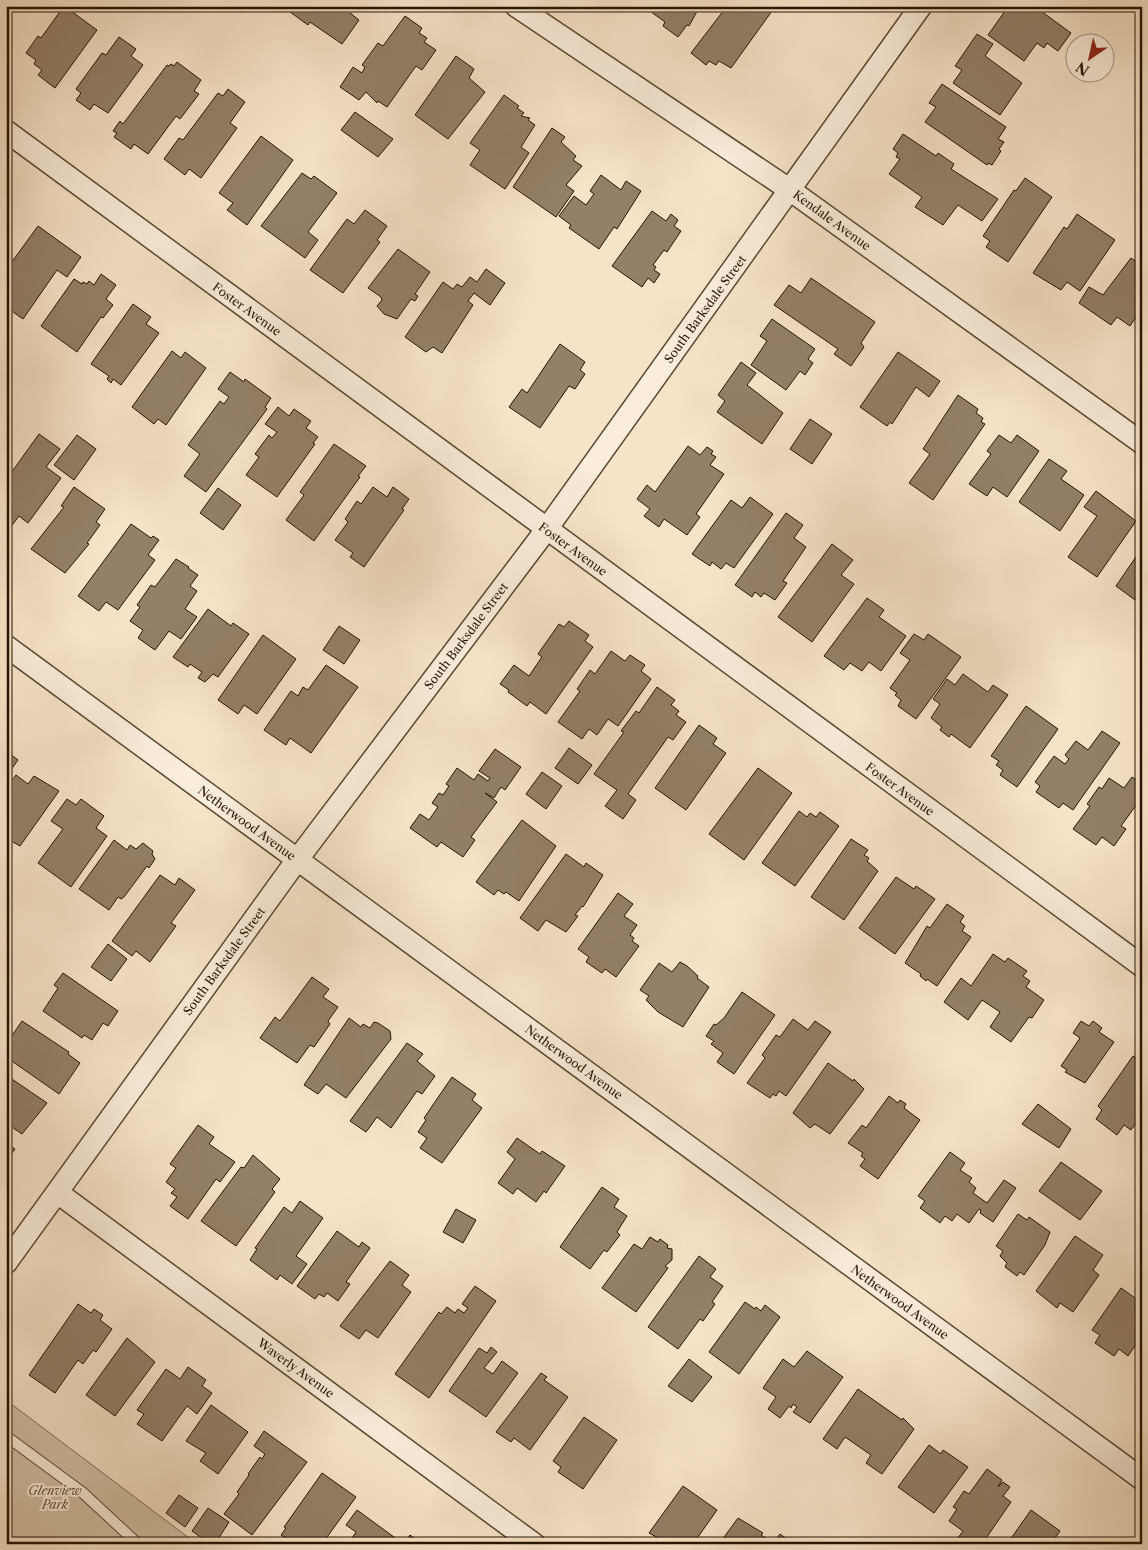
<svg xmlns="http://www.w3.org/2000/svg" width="1148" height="1550" font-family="'Libre Caslon Text',serif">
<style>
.green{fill:#d3c1a6;stroke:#7c6a53}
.building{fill:#938068;stroke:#261400}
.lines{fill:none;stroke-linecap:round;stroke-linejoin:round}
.lane-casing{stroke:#5a4832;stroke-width:12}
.street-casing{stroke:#5a4832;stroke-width:24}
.lane{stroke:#faeddb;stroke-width:10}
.street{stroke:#faeddb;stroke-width:21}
.labels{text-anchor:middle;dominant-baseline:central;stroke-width:4;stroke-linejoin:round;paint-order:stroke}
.street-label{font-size:12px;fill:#261400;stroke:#faeddb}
.park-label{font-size:12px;font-style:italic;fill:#63513a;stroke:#faeddb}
</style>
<rect width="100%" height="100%" fill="#f7e4c8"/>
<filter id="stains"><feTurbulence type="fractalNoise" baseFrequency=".004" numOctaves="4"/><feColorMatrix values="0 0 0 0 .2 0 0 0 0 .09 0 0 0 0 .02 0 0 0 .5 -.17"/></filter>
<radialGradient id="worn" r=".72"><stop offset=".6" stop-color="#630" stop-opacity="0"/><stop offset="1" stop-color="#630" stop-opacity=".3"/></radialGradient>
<polygon class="green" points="6,1400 197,1544 6,1544"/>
<g class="building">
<polygon points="64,6 97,30 55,88 38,75 42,70 34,64 36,60 26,53 38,36 41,38"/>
<polygon points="294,6 356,6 350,13 359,20 342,44 310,22 308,25 290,12"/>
<polygon points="643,6 700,6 689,26 687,25 678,37 663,26 665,22"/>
<polygon points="727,6 766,6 772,11 731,68 719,61 716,65 709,61 706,65 691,53"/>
<polygon points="998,6 1034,6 1071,33 1058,51 1047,43 1044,48 1037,43 1024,61 988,35 1005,11"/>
<polygon points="405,16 422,28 419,33 427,38 424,42 436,50 422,70 416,66 387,107 378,101 377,103 366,92 359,100 340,87 353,67 362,73 365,67 362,65 378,43 383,46"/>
<polygon points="977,34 993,44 985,56 1022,83 1000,115 953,83 962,70 955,66"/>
<polygon points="119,37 136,49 131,56 143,65 108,113 94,104 90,110 76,100 81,93 76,89 102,53 106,55"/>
<polygon points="456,56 474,69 469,78 485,92 448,139 415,115"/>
<polygon points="177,62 201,80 194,91 199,94 180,119 176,116 148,154 134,144 131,149 114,137 117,133 113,131 120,121 123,124 167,65 169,66 171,64 174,66"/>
<polygon points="942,84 1006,127 998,139 1004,142 999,149 1001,151 992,165 988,163 987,165 925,122 936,107 929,103"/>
<polygon points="228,89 245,102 230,123 237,128 201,178 189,169 185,175 164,159 179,138 183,140 218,93 223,96"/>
<polygon points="504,95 519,106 517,108 524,113 521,116 530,118 528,120 535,125 521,147 529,153 505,189 470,165 480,150 470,143"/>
<polygon points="355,112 393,139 378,157 341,130"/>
<polygon points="552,128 565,137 561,142 576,156 573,160 582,166 566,185 574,191 556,217 513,187"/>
<polygon points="903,134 936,156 938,153 954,164 951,169 998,199 982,221 958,205 943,225 915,207 922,197 889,174 900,159 896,157 898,153 893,149"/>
<polygon points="261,136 293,160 247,225 227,210 233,203 219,193"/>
<polygon points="302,173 311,179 314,176 337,193 308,232 318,240 305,258 261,226"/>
<polygon points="601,175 621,190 626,181 641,191 617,229 614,227 599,249 569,228 571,225 559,216 574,196 586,205 594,194 590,191"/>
<polygon points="1025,178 1052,197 1008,262 986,247 990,241 983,236 1014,190 1016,191"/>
<polygon points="365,210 387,226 377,240 380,242 343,293 310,270 347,219 354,224"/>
<polygon points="652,211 666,221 671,214 678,220 674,226 681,231 667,252 664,250 653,265 656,267 654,270 660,274 654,283 648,278 642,287 612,266"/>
<polygon points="1077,214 1115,240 1080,291 1067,282 1061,290 1033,273 1064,227 1067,229"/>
<polygon points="38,226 81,257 67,277 57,270 23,319 6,307 6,270"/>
<polygon points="398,249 430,272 415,294 418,296 415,301 411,299 397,319 384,314 377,306 382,300 381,297 368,288"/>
<polygon points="1131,258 1142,266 1142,308 1130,326 1117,317 1111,325 1079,303 1089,287 1103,295"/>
<polygon points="486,269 505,283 490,305 474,293 468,301 473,305 442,353 433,347 426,352 405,337 443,282 453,289 457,284 462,287 470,277 477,282"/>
<polygon points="101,274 116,285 106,299 113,305 103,318 101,317 77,352 41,326 74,279 82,284 83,282 87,284 89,281 94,285"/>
<polygon points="811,278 875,322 861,343 864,347 851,366 834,354 838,349 774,305 789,285 801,293"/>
<polygon points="133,304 151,317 146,324 159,333 121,385 113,379 111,383 107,379 109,376 91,364"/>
<polygon points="772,319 815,349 808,359 813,363 805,375 800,371 786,390 751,365 767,341 760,336"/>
<polygon points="560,344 585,362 580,370 585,374 575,389 569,386 540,428 509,407 522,389 527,393"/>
<polygon points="172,351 181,358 185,352 206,368 166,425 158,419 154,424 132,407"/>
<polygon points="898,352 940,381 929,397 916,387 892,424 890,422 887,426 860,407"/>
<polygon points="741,362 756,373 747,385 783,413 762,444 717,412 725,401 718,395"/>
<polygon points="230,372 244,382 245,379 271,398 265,407 267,409 206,492 184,476 200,454 188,445 220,401 224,404 229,397 218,389"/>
<polygon points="958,395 978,409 976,413 983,418 981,422 985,424 933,500 909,483 930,454 923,449"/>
<polygon points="278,407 289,416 294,409 311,421 306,428 318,437 313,443 315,444 277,497 246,475 259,457 255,454 269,435 272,438 277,432 265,424"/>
<polygon points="810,419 832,434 812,464 790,449"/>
<polygon points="39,434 60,449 46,467 61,478 28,523 19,516 10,528 6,526 6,480"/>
<polygon points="77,435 96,449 74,480 54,465"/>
<polygon points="999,435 1011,443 1017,435 1039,451 1007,497 993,487 987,496 969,484 991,454 987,451"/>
<polygon points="334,444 366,466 358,476 360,477 314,541 286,520 304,495 300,492"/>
<polygon points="688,446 700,455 707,447 713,451 711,454 716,457 710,465 724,474 696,514 700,517 687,535 664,519 659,527 644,516 650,509 637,499 647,485 655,492"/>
<polygon points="6,448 9,450 7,453 12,457 6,465"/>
<polygon points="1049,459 1067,471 1061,479 1084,495 1060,531 1019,502"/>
<polygon points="74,487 105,509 96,522 100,525 87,543 89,544 65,573 31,549 64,507 61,506"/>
<polygon points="373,487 387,497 393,487 409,499 402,509 404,510 364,567 350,557 353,553 335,540 348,522 345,519 357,501 361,504"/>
<polygon points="218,488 241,505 223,530 200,513"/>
<polygon points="1096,491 1136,521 1097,577 1068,557 1097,516 1084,507"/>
<polygon points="750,497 773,514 734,568 726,563 721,569 712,562 710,566 692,554 731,500 742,508"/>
<polygon points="786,513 803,525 794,538 806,547 783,581 787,583 775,600 764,593 761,597 755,592 752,597 735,585"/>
<polygon points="131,524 151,538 153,536 159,540 148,555 155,560 118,610 106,602 99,611 78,596"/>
<polygon points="832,544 853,560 841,575 854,584 812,642 778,617"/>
<polygon points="1142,548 1142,605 1116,586"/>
<polygon points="176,559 189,567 188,568 198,575 190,586 197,591 185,609 197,617 181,639 169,631 155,650 138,638 143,630 130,621 140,607 137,605 151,585 155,587"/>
<polygon points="867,598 884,610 879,617 906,636 881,671 869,662 862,671 850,663 844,670 824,656"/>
<polygon points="208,609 231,626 233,623 249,634 218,677 213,674 205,682 198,678 202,672 190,664 188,667 173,657"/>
<polygon points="569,621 589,635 585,641 593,647 546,714 530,702 527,706 508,692 509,690 500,684 514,665 529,676 542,657 538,654 559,624 564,627"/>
<polygon points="339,626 360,640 344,664 323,650"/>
<polygon points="914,634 924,640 928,634 961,657 916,719 898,706 901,700 895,695 897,693 890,688 910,660 900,653"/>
<polygon points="263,635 296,659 257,714 244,705 238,714 218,700"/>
<polygon points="611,651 625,661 630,655 645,665 641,671 651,679 618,726 608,719 597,735 589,729 582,739 558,722 580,691 577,689 590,670 595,674"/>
<polygon points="326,665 358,687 311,753 290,738 286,745 264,730 291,691 298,696 303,687 308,690"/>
<polygon points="963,674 988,692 993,685 1008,695 970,748 951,734 949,737 940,730 942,727 931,718 940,704 933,699 947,679 955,685"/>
<polygon points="657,687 675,700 671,705 679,711 676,715 686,722 673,740 668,737 628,794 636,800 623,819 605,806 617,790 594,774 624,732 621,731 636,711 639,713"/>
<polygon points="1026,706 1058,729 1017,787 1000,775 1003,770 996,765 999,761 991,756"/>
<polygon points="699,725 717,738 713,744 726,753 686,810 655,788"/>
<polygon points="1102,731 1120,743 1073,810 1063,803 1059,808 1036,792 1040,786 1035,782 1054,756 1065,764 1069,759 1065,755 1076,741 1088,750"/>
<polygon points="569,748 592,765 578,784 555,768"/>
<polygon points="495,749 521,767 505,790 501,787 494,798 485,793 497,802 471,837 475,840 463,857 441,842 437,847 410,828 420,814 429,820 438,807 432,803 439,793 443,795 449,786 446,784 457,768 474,780 478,774 488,781 490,778 479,771"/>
<polygon points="6,751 18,760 6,777"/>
<polygon points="758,768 792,793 744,860 709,834"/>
<polygon points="542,772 562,786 546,809 526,794"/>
<polygon points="16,775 28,784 34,776 59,791 20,846 6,838 6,788"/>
<polygon points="1132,777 1142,784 1142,797 1121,826 1126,829 1114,846 1102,837 1096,845 1073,829 1090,806 1087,804 1099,787 1102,789 1109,778 1124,788"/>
<polygon points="67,799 76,805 81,799 104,816 96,828 107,836 71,887 38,863 63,829 51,821"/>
<polygon points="799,811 807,817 810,813 816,817 820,812 839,826 795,886 762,863"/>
<polygon points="522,820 556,846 519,901 506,892 504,894 498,890 494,895 476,882"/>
<polygon points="851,839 868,850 864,855 869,858 867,861 878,871 844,920 811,897"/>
<polygon points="114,840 127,850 130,845 136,849 143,843 153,851 152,854 155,859 149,868 147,866 124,897 121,899 118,897 109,910 79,889"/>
<polygon points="566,854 584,867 586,863 603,875 583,907 582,906 575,915 578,916 566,932 546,920 538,931 520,918"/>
<polygon points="160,875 175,885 179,878 195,890 171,923 176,926 150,962 136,951 132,956 112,941"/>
<polygon points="896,877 914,889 916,886 935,899 895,954 859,928"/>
<polygon points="618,893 633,904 624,916 637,925 630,935 634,938 632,941 639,946 616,977 605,969 602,973 586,962 589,957 578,949"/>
<polygon points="947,904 964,916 960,922 965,926 962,931 971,937 937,986 927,979 926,981 920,976 921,974 905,963 927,926 930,928"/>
<polygon points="108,944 127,959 111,981 91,967"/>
<polygon points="993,954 1005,962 1008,958 1027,971 1023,976 1030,981 1026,987 1044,1000 1032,1018 1029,1017 1011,1042 990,1027 1000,1012 982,1000 968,1020 944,1002 961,978 971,986"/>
<polygon points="680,962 687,966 698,976 697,978 709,987 683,1027 658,1012 646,1000 649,996 640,990 659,963 672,972"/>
<polygon points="63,973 118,1011 108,1026 103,1023 92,1040 84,1035 82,1038 43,1011 58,988 54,985"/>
<polygon points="312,977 329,989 323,997 338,1007 328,1021 330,1024 314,1047 310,1045 297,1063 260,1038 275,1017 280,1021"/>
<polygon points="742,992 775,1015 734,1074 717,1062 723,1053 711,1044 714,1041 706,1036 714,1024 716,1025 724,1018"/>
<polygon points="349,1018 361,1027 363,1024 370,1028 374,1022 378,1023 390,1031 391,1039 346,1098 326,1084 318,1094 304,1085"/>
<polygon points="793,1019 808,1030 815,1021 831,1032 786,1096 779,1091 776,1096 773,1094 770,1098 747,1083 765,1058 762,1055 776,1035 780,1037"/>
<polygon points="22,1021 69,1052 68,1054 80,1063 59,1094 6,1057 6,1050 9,1045 7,1043"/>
<polygon points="1081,1021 1089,1026 1093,1021 1102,1028 1099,1032 1114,1042 1085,1083 1065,1072 1067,1070 1061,1066 1080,1038 1073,1033"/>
<polygon points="407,1043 423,1054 417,1061 435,1076 422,1094 417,1091 391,1128 377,1117 366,1132 350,1121"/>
<polygon points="1133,1056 1142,1062 1142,1115 1131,1130 1124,1125 1117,1135 1096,1119 1102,1110 1098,1106"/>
<polygon points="828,1063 853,1081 854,1079 864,1089 830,1134 815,1124 810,1128 793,1113"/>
<polygon points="6,1075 47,1103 22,1134 6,1123"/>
<polygon points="452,1077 476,1094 472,1100 482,1108 442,1163 420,1148 427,1138 418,1132 426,1120 424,1118"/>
<polygon points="889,1096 898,1103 900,1100 906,1104 904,1108 920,1120 878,1179 860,1166 865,1159 861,1156 863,1153 848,1143 862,1125 866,1128"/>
<polygon points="1038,1104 1071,1129 1059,1148 1022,1124"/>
<polygon points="198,1125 214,1137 209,1144 235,1162 220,1182 216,1179 188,1219 170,1206 177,1197 171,1193 175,1189 166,1182 176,1168 170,1164"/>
<polygon points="517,1138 540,1154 542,1151 565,1166 546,1193 544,1191 536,1202 517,1188 513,1194 498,1183 515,1159 507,1152"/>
<polygon points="6,1143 15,1149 6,1162"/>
<polygon points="950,1152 965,1163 960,1170 972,1178 969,1182 976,1188 973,1193 987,1203 1004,1180 1016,1188 993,1222 980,1213 981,1210 979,1209 969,1223 957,1214 952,1221 945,1216 940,1223 920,1208 925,1201 918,1196"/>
<polygon points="253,1155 280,1179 272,1189 275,1192 236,1246 201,1221 241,1167 244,1168"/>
<polygon points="1061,1162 1102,1191 1080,1220 1039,1191"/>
<polygon points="602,1187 619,1199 614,1207 627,1216 617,1232 620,1235 607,1252 604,1250 590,1269 560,1247"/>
<polygon points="300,1201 323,1218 296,1256 307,1264 292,1284 280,1275 277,1280 250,1260 257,1249 255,1248 284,1207 292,1213"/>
<polygon points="456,1209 476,1220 463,1243 443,1232"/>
<polygon points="1018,1214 1027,1220 1029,1217 1050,1232 1045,1245 1024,1275 1020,1272 1017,1276 1005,1267 1007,1263 1000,1256 1003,1251 996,1246"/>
<polygon points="337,1231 359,1247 362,1242 370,1248 346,1282 350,1284 338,1301 327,1293 324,1297 319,1294 315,1299 297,1286"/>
<polygon points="1075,1236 1103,1255 1093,1270 1099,1275 1073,1312 1060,1303 1057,1308 1036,1291"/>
<polygon points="650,1237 658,1242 660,1239 668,1245 667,1248 672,1249 672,1260 665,1266 668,1268 636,1312 602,1288 634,1244 642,1249"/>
<polygon points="699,1256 716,1269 710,1277 723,1286 712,1302 715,1304 703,1321 700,1319 678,1349 648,1327"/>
<polygon points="390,1261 409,1275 402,1285 411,1292 378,1338 366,1330 359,1339 340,1326"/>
<polygon points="475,1286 496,1301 429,1398 395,1374 439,1312 441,1314 447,1307 455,1313 458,1309 464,1313 468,1308 462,1304"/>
<polygon points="1121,1288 1142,1303 1142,1336 1128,1356 1119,1349 1114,1356 1095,1343 1100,1335 1092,1330"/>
<polygon points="745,1302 755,1309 756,1307 761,1311 765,1305 780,1317 739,1374 709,1352"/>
<polygon points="78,1304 91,1313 94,1309 103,1315 100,1320 112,1329 96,1352 93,1350 83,1364 78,1360 55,1393 29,1375"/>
<polygon points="127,1338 155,1362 115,1416 86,1395"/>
<polygon points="491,1347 497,1352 484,1368 493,1374 502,1361 518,1373 486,1417 449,1391 479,1348 487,1353"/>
<polygon points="807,1351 843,1377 810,1423 793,1412 797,1407 793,1404 791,1408 789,1406 780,1418 768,1409 776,1397 763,1388 783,1359 794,1367"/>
<polygon points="689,1359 712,1377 692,1402 668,1386"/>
<polygon points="188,1367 206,1380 202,1386 212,1393 197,1414 187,1406 162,1441 137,1424 144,1414 137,1410 166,1369 180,1379"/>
<polygon points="541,1373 547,1377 544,1380 568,1397 530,1450 514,1438 511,1442 496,1432"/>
<polygon points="858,1389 902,1420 903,1418 914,1429 882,1474 866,1463 871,1455 845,1437 837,1449 823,1439"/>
<polygon points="211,1405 248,1432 218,1474 200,1461 206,1453 186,1441"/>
<polygon points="584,1417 617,1440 583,1489 558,1472 561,1467 553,1461"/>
<polygon points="264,1431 307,1462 252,1535 224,1514 239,1494 237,1492 249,1475 248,1474 260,1457 262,1459 265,1454 254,1446"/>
<polygon points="929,1445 941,1454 943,1450 968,1467 934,1513 898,1487"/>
<polygon points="987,1469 1002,1480 998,1487 1003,1482 1010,1487 1003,1496 1011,1502 982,1544 958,1544 955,1542 963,1531 949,1521 957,1509 953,1507 964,1491 969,1494"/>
<polygon points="322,1473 356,1497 322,1544 285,1544 287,1539 281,1535 286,1528 284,1527"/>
<polygon points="683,1486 717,1510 693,1544 656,1544 658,1538 649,1533"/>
<polygon points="179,1495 198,1508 185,1527 166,1513"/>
<polygon points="208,1508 229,1522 215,1544 210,1544 192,1531"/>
<polygon points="357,1510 398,1540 396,1544 348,1544 356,1532 346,1525"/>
<polygon points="1031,1510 1060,1531 1051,1544 1007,1544"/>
<polygon points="738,1518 763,1533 761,1535 770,1541 768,1544 719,1544"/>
<polygon points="780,1534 793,1544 773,1544"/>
<polygon points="410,1535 422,1544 404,1544"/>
</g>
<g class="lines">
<defs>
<polyline id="lane" points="6,1436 82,1492 138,1544"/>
<g id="street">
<polyline points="516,6 790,190 1142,443"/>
<polyline points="6,131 1142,966"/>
<polyline points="6,646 1142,1479"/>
<polyline points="58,1193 534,1544"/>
<polyline points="6,1263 297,860 546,530 921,6"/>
</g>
</defs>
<use href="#lane" class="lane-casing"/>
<use href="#street" class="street-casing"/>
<use href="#lane" class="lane"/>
<use href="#street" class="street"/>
</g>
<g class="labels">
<g class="street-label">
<text transform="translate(832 220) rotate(36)">Kendale Avenue</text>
<text transform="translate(247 309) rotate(36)">Foster Avenue</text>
<text transform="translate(705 309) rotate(-54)">South Barksdale Street</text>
<text transform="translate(573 549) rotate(36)">Foster Avenue</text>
<text transform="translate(466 636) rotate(-53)">South Barksdale Street</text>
<text transform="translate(900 789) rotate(36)">Foster Avenue</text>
<text transform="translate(247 823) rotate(36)">Netherwood Avenue</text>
<text transform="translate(224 961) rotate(-54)">South Barksdale Street</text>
<text transform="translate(574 1062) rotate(36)">Netherwood Avenue</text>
<text transform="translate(900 1302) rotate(36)">Netherwood Avenue</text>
<text transform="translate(296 1368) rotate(36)">Waverly Avenue</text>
</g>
<g class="park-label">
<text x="55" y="1490">Glenview<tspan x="55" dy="14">Park</tspan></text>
</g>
</g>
<rect width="1148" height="1550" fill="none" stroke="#f7e4c8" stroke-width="25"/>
<rect x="8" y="8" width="1133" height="1535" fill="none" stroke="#261400" stroke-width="2.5"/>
<rect x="12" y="12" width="1123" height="1525" fill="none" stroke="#261400"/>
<g transform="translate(1090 58) rotate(214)"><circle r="24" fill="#faeddb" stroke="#a59683"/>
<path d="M0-4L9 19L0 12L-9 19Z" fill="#8f2418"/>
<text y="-8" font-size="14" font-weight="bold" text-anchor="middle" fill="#261400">N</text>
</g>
<rect width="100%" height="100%" filter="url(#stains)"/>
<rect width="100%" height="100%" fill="url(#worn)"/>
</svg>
